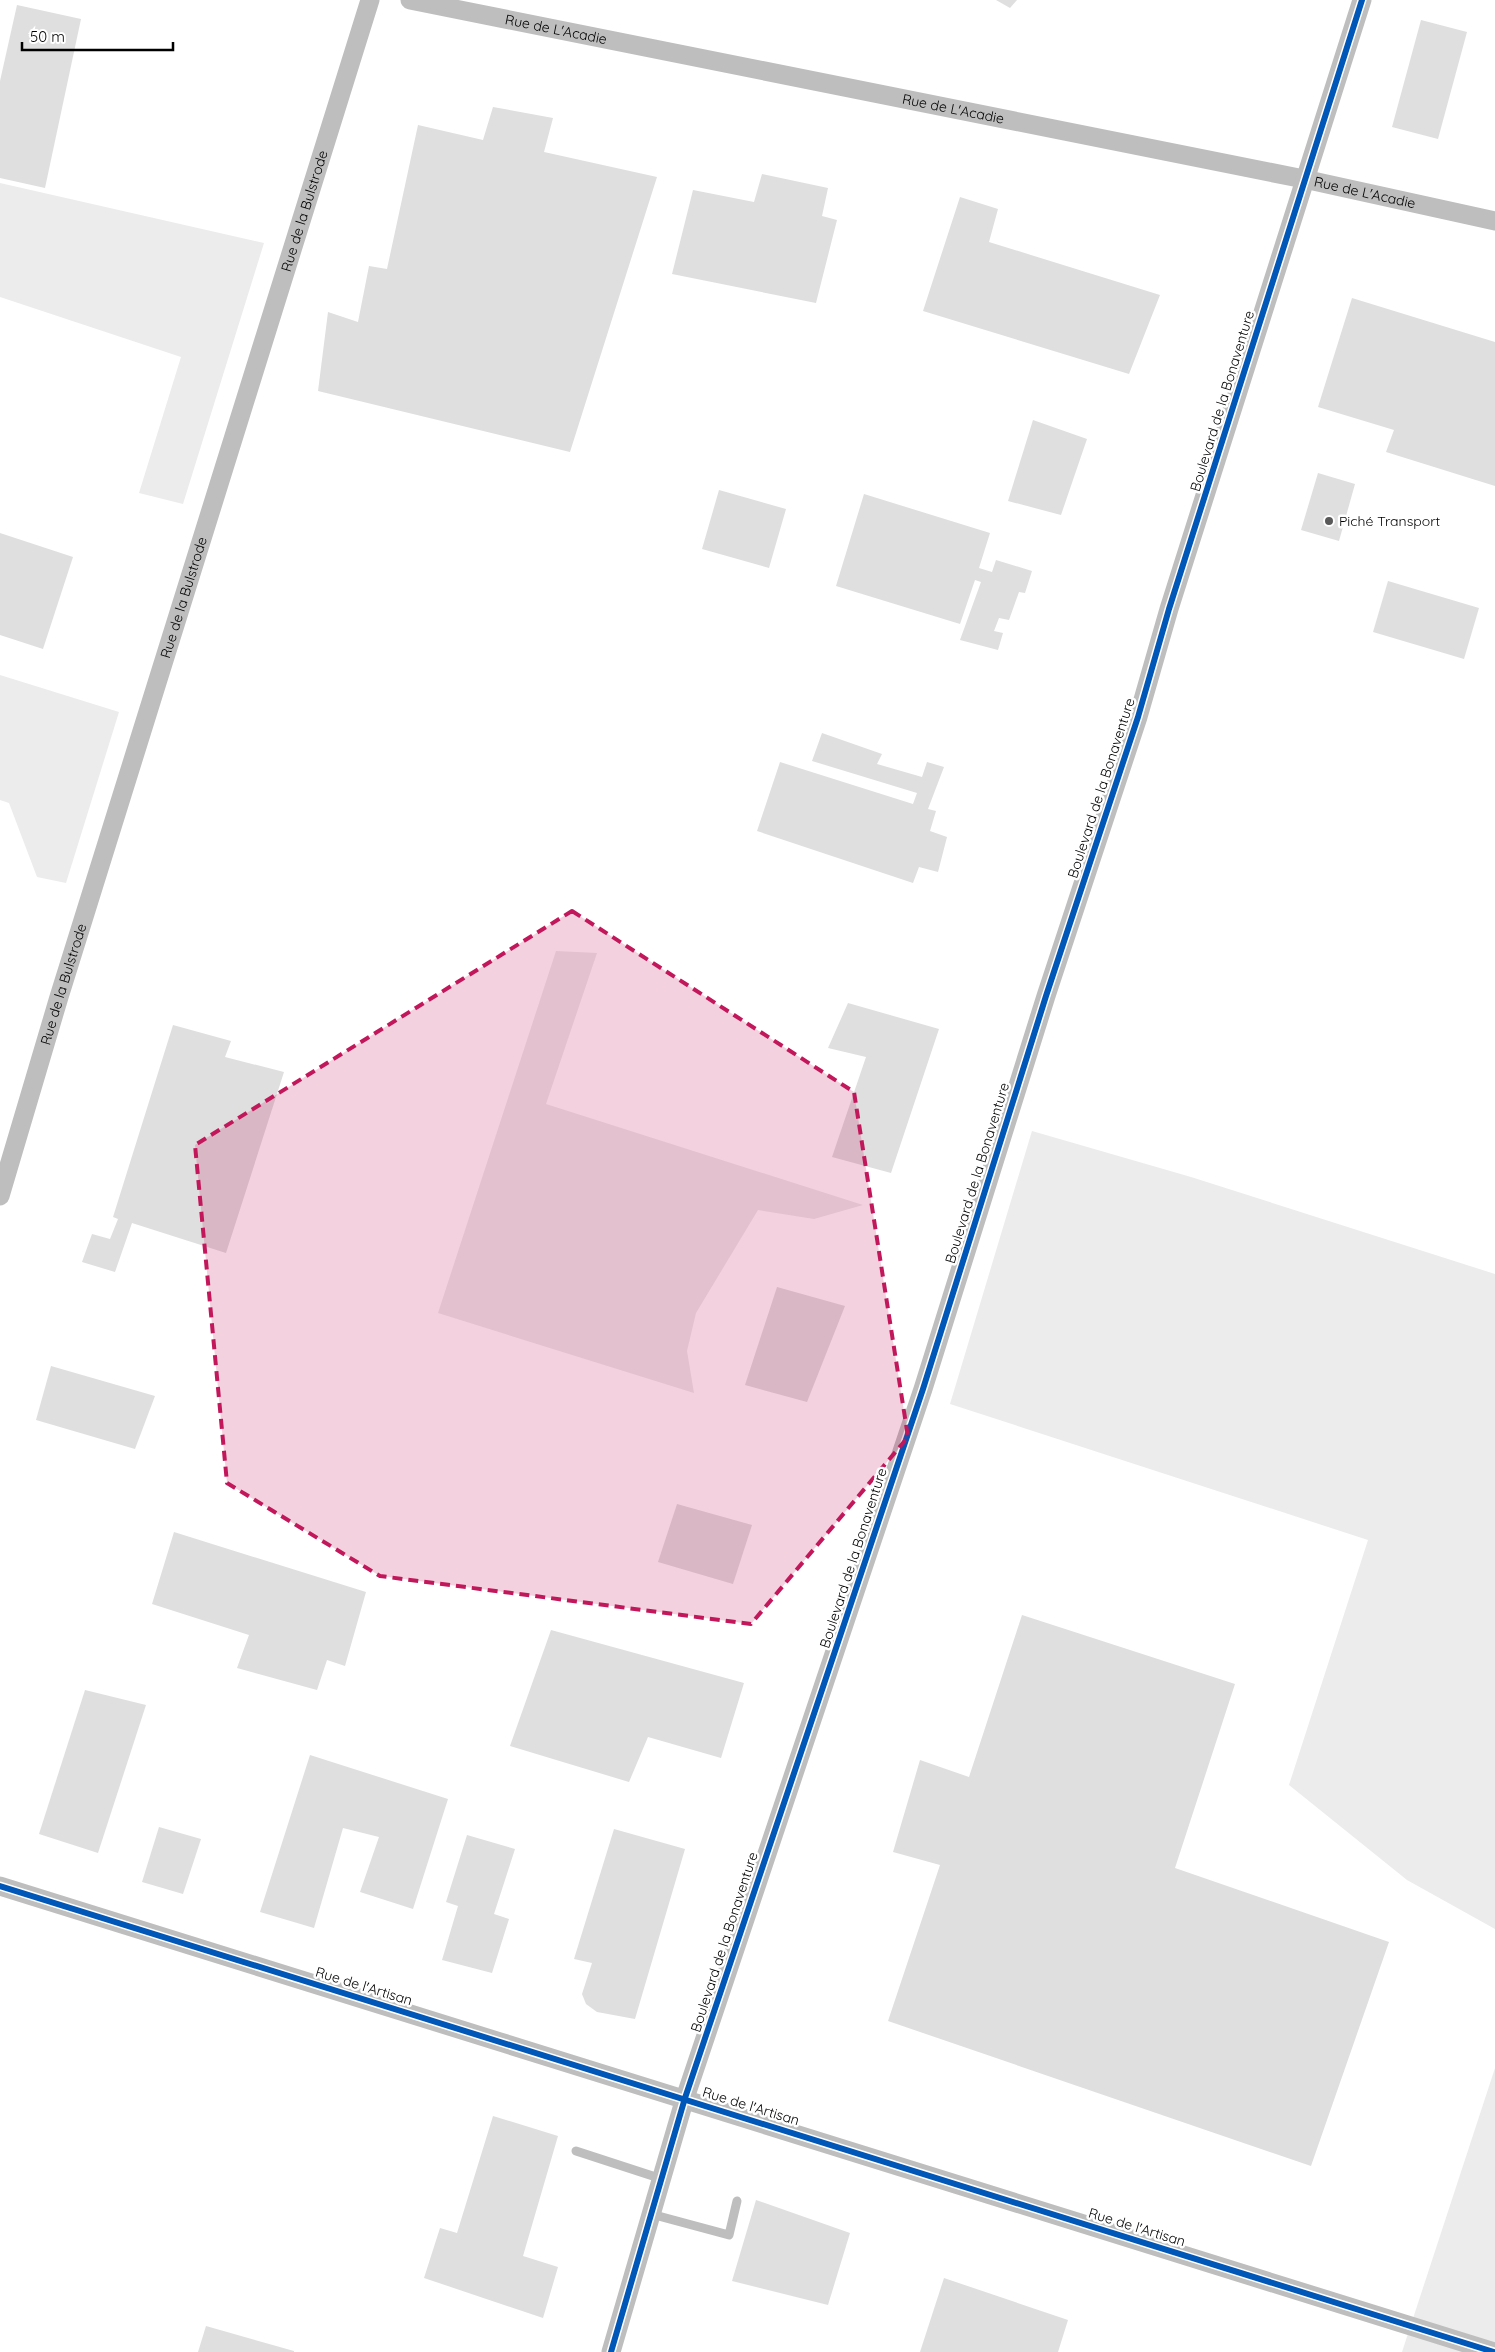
<svg xmlns="http://www.w3.org/2000/svg" width="1495" height="2352" font-family="Quicksand,sans-serif">
<style>
.green{fill:#ececec}
.building{fill:#dfdfdf}
.lines{fill:none;stroke-linecap:round;stroke-linejoin:round}
.service{stroke:#bebebe;stroke-width:9}
.minor{stroke:#bebebe;stroke-width:19}
.cycleway-casing{stroke:#fff;stroke-width:9}
.cycleway{stroke:#0057b8;stroke-width:6}
.marked{fill:#c2185b;fill-opacity:0.2;stroke:#c2185b;stroke-width:4;stroke-dasharray:10 6;stroke-linejoin:round}
.poi-dot{fill:#595959;stroke:#fff;stroke-width:2}
.labels{text-anchor:middle;dominant-baseline:central;stroke-width:5;stroke-linejoin:round;paint-order:stroke}
.street-label{font-size:14px;fill:#000;stroke:#fff}
.poi-label{font-size:14px;fill:#000;stroke:#fff;text-anchor:start}
</style>
<rect width="100%" height="100%" fill="#fff"/>
<g class="green">
<polygon points="0,183 264,243 183,504 139,493 181,357 0,297"/>
<polygon points="0,675 119,712 66,883 37,877 9,803 0,800"/>
<polygon points="556,951 597,953 546,1104 863,1205 814,1219 758,1210 696,1313 687,1351 694,1393 438,1313"/>
<polygon points="1032,1131 1191,1177 1495,1274 1495,1929 1407,1880 1289,1785 1368,1540 950,1404"/>
<polygon points="1495,2068 1495,2352 1402,2352"/>
</g>
<g class="building">
<polygon points="996,0 1017,0 1010,8"/>
<polygon points="17,5 81,19 45,188 0,178 0,81"/>
<polygon points="1421,20 1467,32 1438,139 1392,127"/>
<polygon points="493,107 553,118 544,152 657,177 570,452 318,391 328,312 358,322 369,266 387,269 418,125 483,140"/>
<polygon points="762,174 828,188 822,216 837,220 816,303 672,274 693,190 754,202"/>
<polygon points="960,197 998,209 989,242 1160,295 1129,374 923,311"/>
<polygon points="1352,298 1495,342 1495,486 1386,452 1394,430 1318,407"/>
<polygon points="1033,420 1087,439 1061,515 1008,501"/>
<polygon points="1318,473 1355,484 1339,541 1301,530"/>
<polygon points="719,490 786,509 769,568 702,549"/>
<polygon points="864,494 990,533 979,568 992,572 996,560 1032,571 1025,593 1019,592 1009,620 999,618 994,631 1003,633 998,650 960,640 981,582 975,580 960,624 836,586"/>
<polygon points="0,533 73,557 43,649 0,635"/>
<polygon points="1388,581 1479,608 1464,659 1373,632"/>
<polygon points="822,733 882,754 877,764 922,777 927,762 944,767 928,809 936,811 930,831 947,837 938,872 919,867 913,883 757,831 780,762 913,804 917,793 812,761"/>
<polygon points="848,1003 939,1029 891,1173 832,1157 866,1057 828,1048"/>
<polygon points="173,1025 231,1041 225,1057 284,1072 226,1253 132,1223 115,1272 82,1262 92,1234 110,1239 118,1219 113,1217"/>
<polygon points="777,1287 845,1306 807,1402 745,1385"/>
<polygon points="51,1366 155,1396 135,1449 36,1420"/>
<polygon points="677,1504 752,1525 733,1584 658,1562"/>
<polygon points="174,1532 366,1592 345,1666 327,1660 317,1690 237,1668 249,1635 152,1604"/>
<polygon points="1022,1615 1235,1684 1175,1868 1389,1942 1311,2166 888,2021 940,1865 893,1852 920,1760 969,1777"/>
<polygon points="551,1630 744,1683 721,1758 648,1737 629,1782 510,1746"/>
<polygon points="85,1690 146,1705 98,1853 39,1834"/>
<polygon points="310,1755 448,1799 413,1909 360,1892 379,1837 343,1828 314,1928 260,1912"/>
<polygon points="159,1827 201,1839 183,1894 142,1882"/>
<polygon points="614,1829 685,1849 635,2019 597,2012 586,2004 582,1994 592,1963 574,1959"/>
<polygon points="467,1835 515,1849 494,1914 509,1919 492,1973 442,1960 458,1906 446,1902"/>
<polygon points="493,2116 558,2136 523,2256 558,2267 543,2318 424,2278 440,2228 457,2233"/>
<polygon points="756,2200 850,2233 828,2305 732,2281"/>
<polygon points="944,2278 1068,2320 1058,2352 920,2352"/>
<polygon points="206,2326 294,2351 294,2352 198,2352"/>
</g>
<g class="lines">
<g class="service">
<polyline points="576,2151 662,2179"/>
<polyline points="651,2214 729,2235 737,2201"/>
</g>
<g class="minor">
<path id="s1" d="M410 0 1304 179 1495 221"/>
<path id="s2" d="M0 1196 59 997 370 0"/>
<polyline points="0,1886 1494,2352"/>
<polyline points="611,2352 685,2098 923,1389 1046,996 1138,717 1169,609 1362,0"/>
</g>
<defs>
<g id="cycleway">
<polyline points="0,1886 1494,2352"/>
<polyline points="611,2352 685,2098 923,1389 1046,996 1138,717 1169,609 1362,0"/>
</g>
</defs>
<use href="#cycleway" class="cycleway-casing"/>
<use href="#cycleway" class="cycleway"/>
</g>
<path class="marked" d="M572 911 854 1092 908 1437 751 1624 380 1576 227 1483 195 1145Z"/>
<circle class="poi-dot" cx="1329" cy="521" r="5"/>
<g class="labels">
<g class="street-label">
<text stroke="none"><textPath href="#s1" startOffset="149">Rue de L'Acadie</textPath></text>
<text stroke="none"><textPath href="#s1" startOffset="554">Rue de L'Acadie</textPath></text>
<text stroke="none"><textPath href="#s1" startOffset="974">Rue de L'Acadie</textPath></text>
<text stroke="none"><textPath href="#s2" startOffset="1031">Rue de la Bulstrode</textPath></text>
<text transform="translate(1222 401) rotate(-73)">Boulevard de la Bonaventure</text>
<text stroke="none"><textPath href="#s2" startOffset="626">Rue de la Bulstrode</textPath></text>
<text transform="translate(1101 788) rotate(-72)">Boulevard de la Bonaventure</text>
<text stroke="none"><textPath href="#s2" startOffset="221">Rue de la Bulstrode</textPath></text>
<text transform="translate(977 1173) rotate(-73)">Boulevard de la Bonaventure</text>
<text transform="translate(853 1558) rotate(-72)">Boulevard de la Bonaventure</text>
<text transform="translate(724 1942) rotate(-72)">Boulevard de la Bonaventure</text>
<text transform="translate(364 1986) rotate(17)">Rue de l'Artisan</text>
<text transform="translate(751 2106) rotate(17)">Rue de l'Artisan</text>
<text transform="translate(1137 2227) rotate(17)">Rue de l'Artisan</text>
</g>
<g class="poi-label">
<text x="1339" y="521">Piché Transport</text>
</g>
</g>
<path d="M22 42v8h151v-8" fill="none" stroke="#000000" stroke-width="2.5"/>
<text x="30" y="42" font-size="15" fill="#000000" stroke="#ffffff" stroke-width="4" paint-order="stroke">50 m</text>
</svg>
